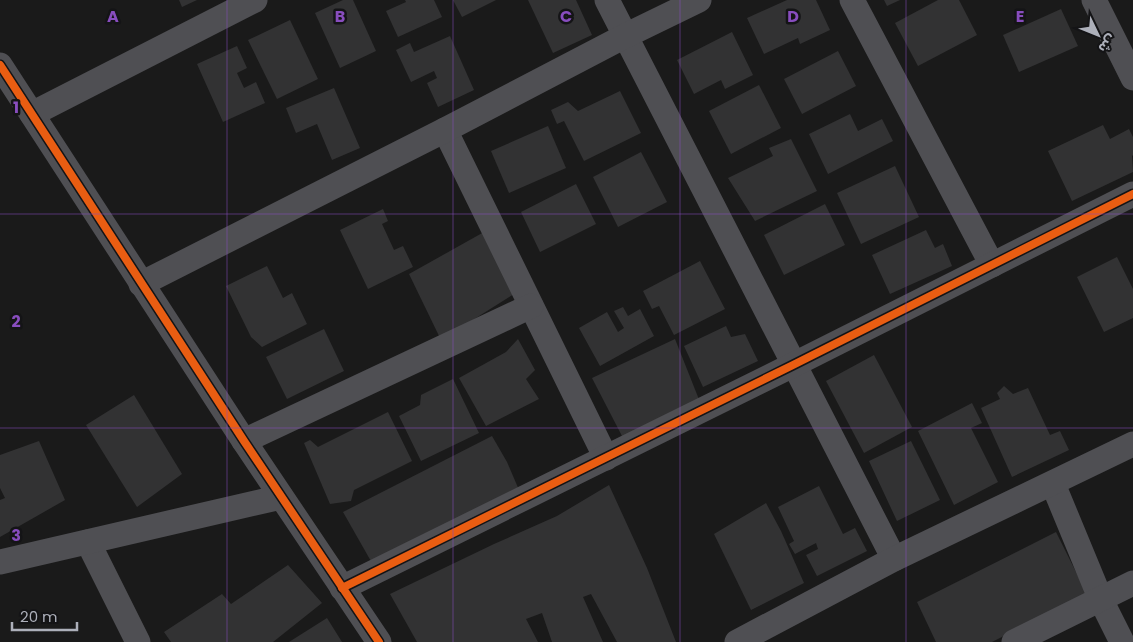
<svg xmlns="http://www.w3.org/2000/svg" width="1133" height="642" font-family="Poppins,'Noto Sans Arabic',sans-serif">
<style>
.building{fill:#323233}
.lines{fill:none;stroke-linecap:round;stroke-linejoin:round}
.minor{stroke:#4f4f53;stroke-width:25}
.cycleway-casing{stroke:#141416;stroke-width:11}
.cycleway{stroke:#e95d12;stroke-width:8}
.grid{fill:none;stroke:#884dbe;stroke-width:1;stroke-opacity:0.55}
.grid-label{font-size:16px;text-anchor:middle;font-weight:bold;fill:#884dbe;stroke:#141416;stroke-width:5;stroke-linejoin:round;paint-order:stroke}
</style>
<rect width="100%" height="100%" fill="#1a1a1a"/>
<g class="building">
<polygon points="179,0 197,0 182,7"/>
<polygon points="343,0 353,0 376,51 340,68 315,13"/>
<polygon points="405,0 434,0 442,17 398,37 386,11 406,2"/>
<polygon points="453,0 496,0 462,17"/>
<polygon points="528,0 576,0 592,35 553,53"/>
<polygon points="787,0 816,0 830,30 800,44 798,38 764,54 747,18"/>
<polygon points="884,0 900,0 887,6"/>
<polygon points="938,0 959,0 977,35 918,66 895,23"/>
<polygon points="1061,9 1078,46 1019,72 1003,35"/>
<polygon points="290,20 318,79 277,99 248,40"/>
<polygon points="732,32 753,75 725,89 721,80 694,94 677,60"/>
<polygon points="450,36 474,90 438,107 427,83 437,78 434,71 411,82 396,50 410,43 414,52"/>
<polygon points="237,46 247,68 237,73 244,88 256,82 265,103 223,122 197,64"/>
<polygon points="838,51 856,86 802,114 784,79"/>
<polygon points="759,85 781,128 731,154 709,111"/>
<polygon points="334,88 360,148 332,160 317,124 296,133 286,108"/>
<polygon points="620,91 641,133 584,161 564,121 557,124 551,110 568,102 578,111"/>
<polygon points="850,114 858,131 882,119 893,141 828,174 809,134"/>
<polygon points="1103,125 1110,139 1129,129 1133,137 1133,155 1132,156 1133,172 1072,201 1048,151"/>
<polygon points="548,126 566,168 509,193 491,151"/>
<polygon points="791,139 817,191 755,221 728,178 773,156 769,148"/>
<polygon points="641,152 667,202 618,227 593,177"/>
<polygon points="895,166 919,217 861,244 837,193"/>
<polygon points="576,184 596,224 540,252 521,212"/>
<polygon points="825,204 845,245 784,275 764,235"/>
<polygon points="383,209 388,221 382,224 394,250 403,246 413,267 368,289 340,230"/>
<polygon points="926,230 935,248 943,244 952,266 890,294 872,255"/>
<polygon points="484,232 514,294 441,340 409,274"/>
<polygon points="1117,257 1133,289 1133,318 1104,332 1077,277"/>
<polygon points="700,261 725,309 674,335 659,306 652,309 643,291"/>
<polygon points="267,266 283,298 292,293 307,324 262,347 251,337 226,286"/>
<polygon points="623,307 628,316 640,309 654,336 600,366 579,328 607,312 618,332 624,328 614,311"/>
<polygon points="726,326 731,337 745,334 758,361 703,387 684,346"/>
<polygon points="324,329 344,371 287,399 266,357"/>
<polygon points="518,339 535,370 526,379 539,399 486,426 459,378 506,352"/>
<polygon points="675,339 700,402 623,438 592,378"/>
<polygon points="874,355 912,427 864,453 826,381"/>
<polygon points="453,379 479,433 421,461 399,416 420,405 421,395"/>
<polygon points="1004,386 1013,394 1028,388 1050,435 1060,431 1069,450 1012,477 981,408 1000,399 997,393"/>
<polygon points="134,395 182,474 137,507 86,425"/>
<polygon points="972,403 982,423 971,428 998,482 954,505 918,431"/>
<polygon points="388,412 412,461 354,490 351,501 330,504 304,443 310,440 318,447"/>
<polygon points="492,436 507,462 519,490 372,563 343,512"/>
<polygon points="39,441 65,500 0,537 0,500 5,498 0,488 0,455"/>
<polygon points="911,441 940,500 897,521 869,461"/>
<polygon points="609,485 647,568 676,642 617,642 591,594 583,597 603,642 552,642 542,613 526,619 538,642 417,642 390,594 494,544 557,516"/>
<polygon points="819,486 843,534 855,528 867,551 817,576 806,555 818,549 816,543 795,554 789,544 794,541 778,507"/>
<polygon points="766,503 781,531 804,583 751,610 714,534"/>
<polygon points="1056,532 1087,594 992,642 936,642 917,602"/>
<polygon points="288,565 322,603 273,642 171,642 164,632 222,594 231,604"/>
<polygon points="327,618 342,642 289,642"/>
</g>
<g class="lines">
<g class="minor">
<polyline points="607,0 894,559"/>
<polyline points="852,0 992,265"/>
<polyline points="1094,0 1133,78"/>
<polyline points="0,65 244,441 379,642"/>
<polyline points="32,114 255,0"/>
<polyline points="445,130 606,458"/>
<polyline points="141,284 445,130 625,36 699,0"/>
<polyline points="244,441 531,306"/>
<polyline points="1053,484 1101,600 1122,642"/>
<polyline points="88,542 138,642"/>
<polyline points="0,562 281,497"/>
<polyline points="342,588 793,365 1133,194"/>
<polyline points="737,642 894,559 1133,444"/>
<polyline points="1014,642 1133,583"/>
</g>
<defs>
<g id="cycleway">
<polyline points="0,65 244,441 379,642"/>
<polyline points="342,588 793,365 1133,194"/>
</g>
</defs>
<use href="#cycleway" class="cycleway-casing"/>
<use href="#cycleway" class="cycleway"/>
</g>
<path class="grid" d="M227 0V642M453 0V642M680 0V642M906 0V642M0 214H1133M0 428H1133"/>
<g class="grid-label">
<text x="113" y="22">A</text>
<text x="340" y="22">B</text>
<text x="566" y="22">C</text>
<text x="793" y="22">D</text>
<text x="1020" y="22">E</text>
<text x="16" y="113">1</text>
<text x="16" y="327">2</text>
<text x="16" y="541">3</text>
</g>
<g transform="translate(1098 35) rotate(133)" stroke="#141416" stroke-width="4" paint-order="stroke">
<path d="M0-4L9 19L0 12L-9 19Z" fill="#adb0ba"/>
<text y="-8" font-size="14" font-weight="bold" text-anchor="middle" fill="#adb0ba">ش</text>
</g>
<path d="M12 622v8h65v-8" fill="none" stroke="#adb0ba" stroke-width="2.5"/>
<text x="20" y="622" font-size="15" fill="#adb0ba" stroke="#141416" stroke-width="4" paint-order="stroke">20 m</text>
</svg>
